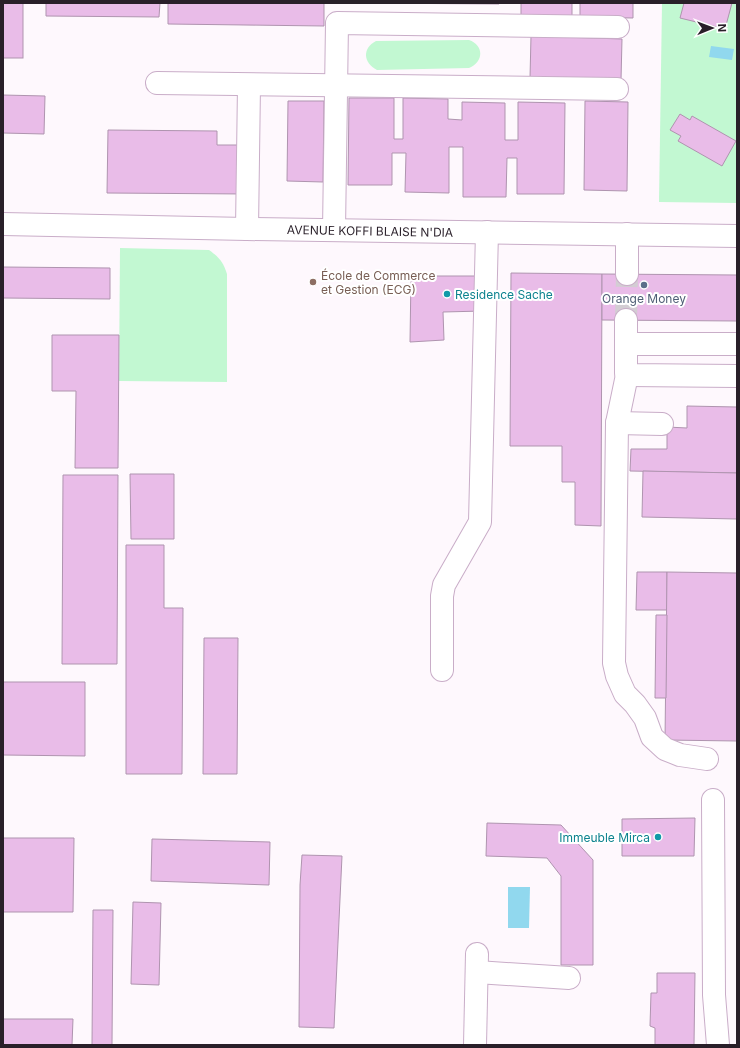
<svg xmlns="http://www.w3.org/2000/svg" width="740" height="1048" font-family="Inter,sans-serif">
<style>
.green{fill:#c2f8d2}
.water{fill:#91d8ee}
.building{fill:#e9bce8;stroke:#af94af}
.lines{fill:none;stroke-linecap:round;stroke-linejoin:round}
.minor-tunnel{stroke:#d3cdd3;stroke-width:22;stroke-dasharray:22 11;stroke-linecap:butt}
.minor-casing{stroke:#c9adc8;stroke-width:24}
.minor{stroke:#fff;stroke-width:22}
.education-dot{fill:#8d6e63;stroke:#fff;stroke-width:1.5}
.service-dot{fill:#5c6f8a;stroke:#fff;stroke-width:1.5}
.culture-dot{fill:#0f9aa8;stroke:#fff;stroke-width:1.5}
.labels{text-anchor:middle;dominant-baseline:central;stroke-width:4;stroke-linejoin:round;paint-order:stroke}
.street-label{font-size:12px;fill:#291f29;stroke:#fff}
.education-label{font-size:12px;fill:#785e54;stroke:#fff;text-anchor:start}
.culture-label{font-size:12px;fill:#0d838f;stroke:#fff;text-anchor:start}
.service-label{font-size:12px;fill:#4e5e75;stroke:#fff}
</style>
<rect width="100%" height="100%" fill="#fef8fd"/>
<g class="green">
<polygon points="662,3 737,3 737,203 659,202"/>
<path d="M469 40C484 45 484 62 469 68L377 70C363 63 362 48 376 41Z"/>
<path d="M120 248 209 250C220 258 223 262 227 274V382L119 381Z"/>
</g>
<g class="water">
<polygon points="711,46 734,49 732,60 709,57"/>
<polygon points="508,887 530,887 529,928 508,928"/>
</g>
<g class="building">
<rect x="3" y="3" width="20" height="55"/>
<polygon points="46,3 160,3 159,17 46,16"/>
<polygon points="168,3 324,3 324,26 168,24"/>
<polygon points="360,3 499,3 499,4"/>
<rect x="521" y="3" width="51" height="13"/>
<polygon points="580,3 633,3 633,18 580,17"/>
<polygon points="684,3 732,3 725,29 680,18"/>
<polygon points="531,36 622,39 621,80 530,78"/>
<polygon points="3,95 45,96 44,134 3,133"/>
<polygon points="349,98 394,98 394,139 403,139 403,98 448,99 448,119 462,120 462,102 505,103 505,140 518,140 518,102 565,103 564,194 517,194 517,158 507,158 506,197 463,197 463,147 449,147 449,193 405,192 406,153 392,153 392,185 348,185"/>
<polygon points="288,101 324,101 323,182 287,181"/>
<polygon points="585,101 628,102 627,191 584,190"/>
<polygon points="680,114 690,120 692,116 736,141 722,166 678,141 681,136 670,130"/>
<polygon points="108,130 217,131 217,145 246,145 246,194 107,193"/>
<polygon points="3,267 110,268 110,299 3,298"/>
<polygon points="511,273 602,274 601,526 575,525 575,482 562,482 562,446 510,446"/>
<polygon points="602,274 737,275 737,321 602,320"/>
<polygon points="411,276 483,276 483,311 443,312 444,340 410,342"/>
<polygon points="52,335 119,335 118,468 75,468 76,391 52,391"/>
<polygon points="687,406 737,407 737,473 630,471 631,449 667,449 667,427 687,428"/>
<polygon points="643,471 737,473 737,519 642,517"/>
<polygon points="130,474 174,474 174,539 131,539"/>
<polygon points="63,475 118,475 117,664 62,664"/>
<polygon points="126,545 164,545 164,608 183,608 182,774 126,774"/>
<polygon points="637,572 667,572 667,610 636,610"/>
<polygon points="667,572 737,573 737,741 665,740"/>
<polygon points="656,615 667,615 666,698 655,698"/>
<polygon points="204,638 238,638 237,774 203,774"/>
<polygon points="3,682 85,682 85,756 3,755"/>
<polygon points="695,818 694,856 622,856 622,819"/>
<polygon points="487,823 561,825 593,860 593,965 561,965 561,876 547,858 486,856"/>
<polygon points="3,838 74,838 73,912 3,912"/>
<polygon points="152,839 270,842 269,885 151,881"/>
<polygon points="302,855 342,856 334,1028 299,1027 300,885"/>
<polygon points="133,902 161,903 159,985 131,984"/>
<polygon points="93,910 113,910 112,1045 92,1045"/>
<polygon points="657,973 695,973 694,1045 655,1045 655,1028 650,1026 651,993 657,993"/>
<polygon points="3,1019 73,1019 72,1045 3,1045"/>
</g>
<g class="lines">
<polyline class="minor-tunnel" points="626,320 627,274"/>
<defs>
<g id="minor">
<polyline points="157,83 617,89"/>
<polyline points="3,224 247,229 737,236"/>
<polyline points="247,229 249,85"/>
<polyline points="334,230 337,23 618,27"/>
<polyline points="627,234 627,274"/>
<polyline points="626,344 626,320"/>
<polyline points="737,344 626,344 626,373 628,375 737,376"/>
<polyline points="627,375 617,423 614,663 617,676 625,694 635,704 645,718 652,737 665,749 680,755 707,759"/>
<polyline points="617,423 662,424"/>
<polyline points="442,670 442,596 444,585 480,522 487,232"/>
<polyline points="713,800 714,995 718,1045"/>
<polyline points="477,972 569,978"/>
<polyline points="475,1045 477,954"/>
</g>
</defs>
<use href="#minor" class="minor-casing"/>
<use href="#minor" class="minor"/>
</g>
<circle class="education-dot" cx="313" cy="282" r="4"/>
<circle class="service-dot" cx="644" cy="285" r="4"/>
<g class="culture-dot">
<circle cx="447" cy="294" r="4"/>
<circle cx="658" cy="837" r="4"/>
</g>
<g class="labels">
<g class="street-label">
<text transform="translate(370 231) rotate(1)">AVENUE KOFFI BLAISE N'DIA</text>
</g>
<g class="education-label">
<text x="321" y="275">École de Commerce<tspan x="321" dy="14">et Gestion (ECG)</tspan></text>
</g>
<g class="culture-label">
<text x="455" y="294">Residence Sache</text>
<text x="650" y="837" text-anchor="end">Immeuble Mirca</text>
</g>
<g class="service-label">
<text x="644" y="298">Orange Money</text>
</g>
</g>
<rect width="740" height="1048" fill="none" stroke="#291f29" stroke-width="8"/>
<g transform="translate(712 28) rotate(89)" stroke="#ffffff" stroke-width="3" paint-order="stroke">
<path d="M0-3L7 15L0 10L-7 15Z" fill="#291f29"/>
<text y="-6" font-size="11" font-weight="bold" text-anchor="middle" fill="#291f29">N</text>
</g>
</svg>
